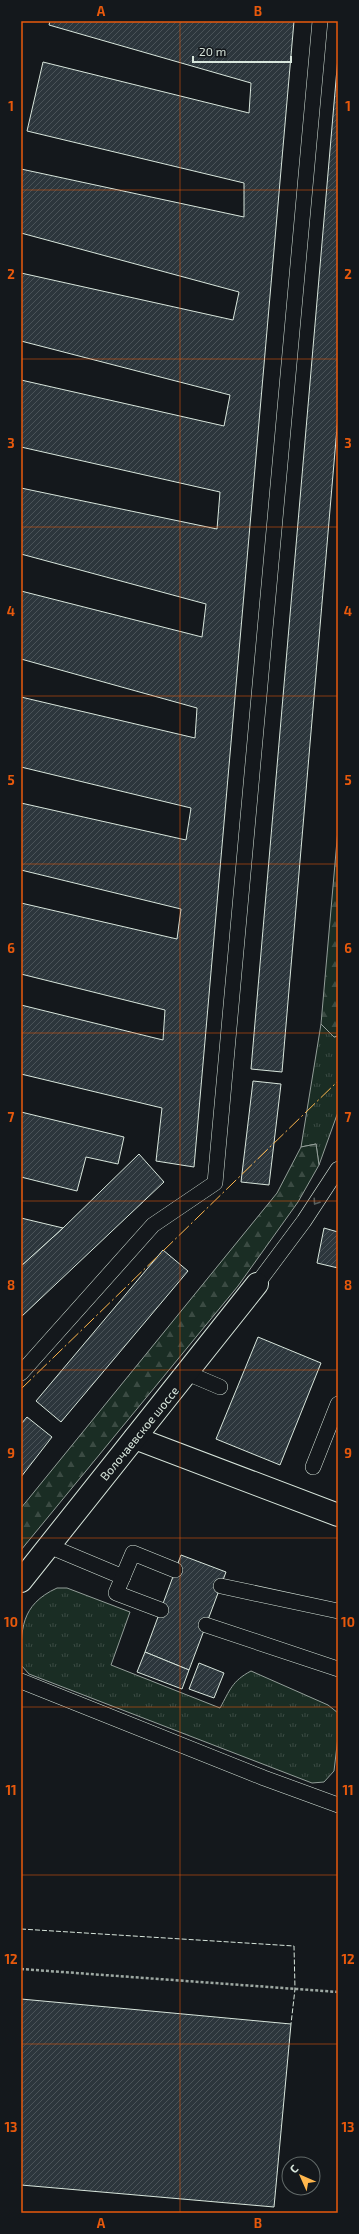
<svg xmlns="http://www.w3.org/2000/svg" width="359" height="2234" font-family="'Exo 2',sans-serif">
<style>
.grass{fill:url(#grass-tufts);stroke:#939e99}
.forest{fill:url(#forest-firs);stroke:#939e99}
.building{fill:url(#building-hatch);stroke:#d8e6dc}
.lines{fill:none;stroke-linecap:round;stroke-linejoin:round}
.service-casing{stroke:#d8e6dc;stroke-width:16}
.minor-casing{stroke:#d8e6dc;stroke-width:24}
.path{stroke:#9da8a2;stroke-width:2.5;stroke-dasharray:3 2;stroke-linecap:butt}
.service{stroke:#14181c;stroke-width:15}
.minor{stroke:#14181c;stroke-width:22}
.fence{stroke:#d8e6dc;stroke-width:1;stroke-dasharray:5 2;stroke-linecap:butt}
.power{stroke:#ffb74d;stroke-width:1;stroke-dasharray:14 3 2 3;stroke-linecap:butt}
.oneway{stroke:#59605f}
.grid{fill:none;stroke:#e8590c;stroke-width:1;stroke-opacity:0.55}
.labels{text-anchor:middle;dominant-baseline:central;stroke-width:3;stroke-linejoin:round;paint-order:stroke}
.street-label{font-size:12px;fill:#d8e6dc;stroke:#14181c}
.neatline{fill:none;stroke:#e8590c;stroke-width:1.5}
.grid-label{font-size:13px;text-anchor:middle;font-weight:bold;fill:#e8590c}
</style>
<defs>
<pattern id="grass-tufts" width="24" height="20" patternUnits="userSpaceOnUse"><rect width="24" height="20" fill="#1a2d24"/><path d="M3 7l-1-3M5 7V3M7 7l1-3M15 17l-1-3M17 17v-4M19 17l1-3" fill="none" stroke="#3b4b43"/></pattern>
<pattern id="forest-firs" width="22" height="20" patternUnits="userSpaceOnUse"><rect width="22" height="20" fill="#1a2d24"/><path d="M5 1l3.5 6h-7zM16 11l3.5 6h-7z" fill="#3b4b43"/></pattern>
<pattern id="building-hatch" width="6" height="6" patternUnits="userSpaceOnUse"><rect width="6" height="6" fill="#2c363c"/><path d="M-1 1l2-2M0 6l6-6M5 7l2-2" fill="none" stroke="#4a5358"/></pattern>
</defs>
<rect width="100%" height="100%" fill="#14181c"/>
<g class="grass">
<polygon points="321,1024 334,1037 338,1036 338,1112 319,1165 316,1144 301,1147"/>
<path d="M57 1588H67L130 1612 111 1665 220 1708C230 1690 232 1681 251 1671L328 1705 338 1713V1737L334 1771 324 1782 312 1783 29 1674 21 1665C21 1630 20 1605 57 1588Z"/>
</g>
<g class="forest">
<polygon points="338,829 338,1036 334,1037 321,1024"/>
<polygon points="316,1144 319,1165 298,1202 238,1286 21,1550 21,1508 277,1193 301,1147"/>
</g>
<g class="building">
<polygon points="50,21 294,21 194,1167 156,1161 162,1108 21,1074 21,1005 163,1040 165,1010 21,974 21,903 177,939 181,909 21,870 21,803 186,840 191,808 21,767 21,697 195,738 197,708 21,659 21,591 202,637 206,604 21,554 21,488 217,529 220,492 21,447 21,380 224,426 230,395 21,341 21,273 233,320 239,292 21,233 21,169 244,217 244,183 27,131 43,62 249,113 251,83 49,25"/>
<polygon points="338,57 338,416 282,1072 251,1069"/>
<polygon points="253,1081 281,1084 269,1185 241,1182"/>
<polygon points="21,1112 124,1137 118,1164 86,1157 77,1191 21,1177"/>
<polygon points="139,1154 164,1182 21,1317 21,1266 63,1228"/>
<polygon points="21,1218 63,1228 21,1266"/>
<polygon points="324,1228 338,1232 338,1268 317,1263"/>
<polygon points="163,1250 188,1271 61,1422 36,1401"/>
<polygon points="258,1337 321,1363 280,1465 216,1439"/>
<polygon points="27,1417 52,1437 21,1477 21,1424"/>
<polygon points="181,1555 226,1572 189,1670 145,1652"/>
<polygon points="145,1652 189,1670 182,1689 137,1672"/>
<polygon points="199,1663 224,1673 214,1698 189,1689"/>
<polygon points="21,1999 291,2024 274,2207 21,2185"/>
</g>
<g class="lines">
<defs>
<g id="service">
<polyline points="257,1284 304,1221 338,1169"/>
<polyline points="21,1373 153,1225 215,1183 320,21"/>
<polyline points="187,1373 220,1387"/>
<polyline points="313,1467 338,1404"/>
<polyline points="49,1546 123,1577"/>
<polyline points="221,1586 338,1611"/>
<polyline points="161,1610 116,1593 133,1553 175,1570"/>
<polyline points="206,1625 338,1669"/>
<polyline points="21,1681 264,1778 338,1805"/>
</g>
<g id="minor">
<polyline points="135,1438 338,1515"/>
<polyline points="21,1581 257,1284"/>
</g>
</defs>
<use href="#service" class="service-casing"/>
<use href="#minor" class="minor-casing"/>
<polyline class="path" points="21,1969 338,1992"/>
<use href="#service" class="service"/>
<use href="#minor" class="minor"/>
<polyline class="fence" points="21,1929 294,1946 295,1989 291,2024"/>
<polyline class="power" points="21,1389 338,1081"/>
</g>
<defs><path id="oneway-chevron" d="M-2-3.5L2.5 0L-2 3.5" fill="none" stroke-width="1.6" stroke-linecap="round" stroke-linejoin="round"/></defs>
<use class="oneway" href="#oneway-chevron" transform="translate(316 1202) rotate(124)"/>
<path class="grid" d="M180 21V2213M21 190H338M21 359H338M21 527H338M21 696H338M21 864H338M21 1033H338M21 1201H338M21 1370H338M21 1538H338M21 1707H338M21 1875H338M21 2044H338"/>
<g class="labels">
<g class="street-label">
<text transform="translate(139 1433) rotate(-51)">Волочаевское шоссе</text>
</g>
</g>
<rect width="359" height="2234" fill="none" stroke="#14181c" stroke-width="44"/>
<g transform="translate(301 2176) rotate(315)"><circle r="19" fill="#14181c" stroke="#626a69"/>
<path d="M0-3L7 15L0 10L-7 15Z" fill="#ffb74d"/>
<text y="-6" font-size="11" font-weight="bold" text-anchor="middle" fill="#d8e6dc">С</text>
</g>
<path d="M193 56v6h98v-6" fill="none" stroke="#d8e6dc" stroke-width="2"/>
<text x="199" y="56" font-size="12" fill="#d8e6dc" stroke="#14181c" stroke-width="3" paint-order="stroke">20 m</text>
<rect x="22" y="22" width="315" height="2190" class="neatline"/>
<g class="grid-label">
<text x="101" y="16">A</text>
<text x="258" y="16">B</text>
<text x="11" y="111">1</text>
<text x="348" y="111">1</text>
<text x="11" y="279">2</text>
<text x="348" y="279">2</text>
<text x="11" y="448">3</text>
<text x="348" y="448">3</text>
<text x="11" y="616">4</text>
<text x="348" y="616">4</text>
<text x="11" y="785">5</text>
<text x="348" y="785">5</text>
<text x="11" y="953">6</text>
<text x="348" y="953">6</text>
<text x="11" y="1122">7</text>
<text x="348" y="1122">7</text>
<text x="11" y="1290">8</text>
<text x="348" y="1290">8</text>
<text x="11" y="1458">9</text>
<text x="348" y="1458">9</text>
<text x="11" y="1627">10</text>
<text x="348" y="1627">10</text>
<text x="11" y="1795">11</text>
<text x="348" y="1795">11</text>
<text x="11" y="1964">12</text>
<text x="348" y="1964">12</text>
<text x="11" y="2132">13</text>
<text x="348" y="2132">13</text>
<text x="101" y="2228">A</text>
<text x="258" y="2228">B</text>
</g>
</svg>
